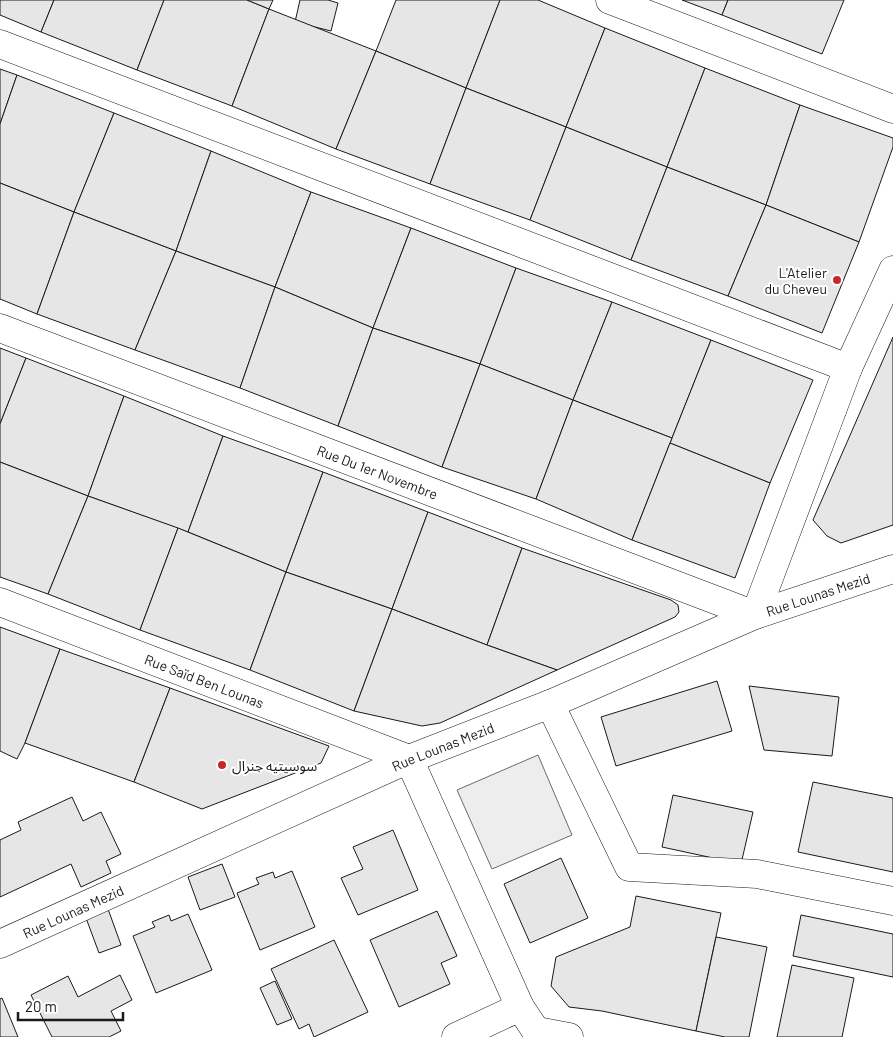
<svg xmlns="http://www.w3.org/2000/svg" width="893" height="1037" font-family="Barlow,'Noto Sans Arabic',sans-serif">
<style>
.built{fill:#ededed;stroke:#6a6a6a}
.building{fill:#e6e6e6;stroke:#1a1a1a}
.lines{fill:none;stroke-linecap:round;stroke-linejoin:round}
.minor-casing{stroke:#1a1a1a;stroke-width:29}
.minor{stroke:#fff;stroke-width:28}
.poi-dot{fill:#c62828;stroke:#fff;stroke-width:2}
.labels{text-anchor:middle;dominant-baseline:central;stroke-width:4;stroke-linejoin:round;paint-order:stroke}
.poi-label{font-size:14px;fill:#1a1a1a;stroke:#fff;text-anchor:end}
.street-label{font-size:14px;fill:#1a1a1a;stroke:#fff}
</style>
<rect width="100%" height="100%" fill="#fff"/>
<polygon class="built" points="538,755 572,835 492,869 457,790"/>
<g class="building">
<polygon points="0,0 54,0 41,32 0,15"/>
<polygon points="54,0 164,0 137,70 41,32"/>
<polygon points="164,0 247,0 269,9 232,106 137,70"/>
<polygon points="247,0 273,0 269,9"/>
<polygon points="300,0 328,0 338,3 331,31 295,22"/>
<polygon points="396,0 500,0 466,88 376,51"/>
<polygon points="500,0 538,0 605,28 566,127 466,88"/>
<polygon points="682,0 728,0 722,15"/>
<polygon points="728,0 844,0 822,54 722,15"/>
<polygon points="269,9 376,51 336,149 232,106"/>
<polygon points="605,28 705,68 667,167 566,127"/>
<polygon points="376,51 466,88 430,184 336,149"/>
<polygon points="705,68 800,105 766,205 667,167"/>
<polygon points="0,69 17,75 0,124"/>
<polygon points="17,75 114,113 74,212 0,183 0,124"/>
<polygon points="466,88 566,127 530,220 430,184"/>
<polygon points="800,105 893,138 893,147 859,242 766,205"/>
<polygon points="114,113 211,151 176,251 74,212"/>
<polygon points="566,127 667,167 631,260 530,220"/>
<polygon points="211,151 311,192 275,287 176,251"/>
<polygon points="667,167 766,205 728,296 631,260"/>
<polygon points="0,183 74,212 37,314 0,299"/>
<polygon points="311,192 411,228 373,328 275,287"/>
<polygon points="766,205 859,242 822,333 728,296"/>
<polygon points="74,212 176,251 135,350 37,314"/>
<polygon points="411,228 516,268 480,364 373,328"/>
<polygon points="176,251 275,287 240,388 135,350"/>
<polygon points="516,268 612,302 573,400 480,364"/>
<polygon points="275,287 373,328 338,426 240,388"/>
<polygon points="612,302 711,340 672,438 573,400"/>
<polygon points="373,328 480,364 442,467 338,426"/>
<polygon points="893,337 893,525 841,543 827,536 813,520"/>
<polygon points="711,340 813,380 770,483 670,443"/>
<polygon points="0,348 26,358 0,424"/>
<polygon points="26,358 124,396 88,496 0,462 0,424"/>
<polygon points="480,364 573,400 536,499 442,467"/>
<polygon points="124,396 223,436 188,532 88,496"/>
<polygon points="573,400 672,438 632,540 536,499"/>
<polygon points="223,436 323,472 286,572 188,532"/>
<polygon points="670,443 770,483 735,578 632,540"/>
<polygon points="0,462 88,496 48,594 0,577"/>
<polygon points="323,472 428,512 392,609 286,572"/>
<polygon points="88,496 178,528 140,630 48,594"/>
<polygon points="428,512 522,548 487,645 392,609"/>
<polygon points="178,528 286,572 250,670 140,630"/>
<polygon points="522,548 671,600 678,605 679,612 675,617 557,670 487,645"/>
<polygon points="286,572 392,609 354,711 250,670"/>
<polygon points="392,609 487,645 557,670 440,723 422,726 354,711"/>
<polygon points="0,627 60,649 25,743 17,759 0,751"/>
<polygon points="60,649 170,688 134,782 25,743"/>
<polygon points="717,681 732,731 616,766 601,717"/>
<polygon points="749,686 839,697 832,756 764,750"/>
<polygon points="170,688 329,746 321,763 202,809 134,782"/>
<polygon points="813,782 893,798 893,872 798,852"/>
<polygon points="673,795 753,812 741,864 662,847"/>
<polygon points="72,797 83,821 101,812 121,854 106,861 111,873 81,887 71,864 0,897 0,840 21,830 18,822"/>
<polygon points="393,830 418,890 358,915 341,878 363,869 353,847"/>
<polygon points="561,858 588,918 530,943 504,884"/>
<polygon points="222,864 235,897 200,910 188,877"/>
<polygon points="292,871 315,927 260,950 237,893 259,884 256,878 273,872 275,878"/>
<polygon points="636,896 721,913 696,1031 602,1011 569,1007 551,986 556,957 630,927"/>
<polygon points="108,909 121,945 99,953 86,918"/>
<polygon points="437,911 457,956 441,963 450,984 399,1007 370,940"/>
<polygon points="188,914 212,970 156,993 133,936 155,927 152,922 169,915 171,921"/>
<polygon points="801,915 893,934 893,977 793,956"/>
<polygon points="716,937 767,947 749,1037 725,1037 696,1031"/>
<polygon points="334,940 368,1012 314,1037 309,1024 299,1029 271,969"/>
<polygon points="792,965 854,978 842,1037 777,1037"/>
<polygon points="120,975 132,1000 111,1011 121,1031 109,1037 52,1037 31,995 68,976 78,997"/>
<polygon points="275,981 292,1019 277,1025 260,988"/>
<polygon points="2,998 18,1037 0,1037 0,999"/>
</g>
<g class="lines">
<defs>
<g id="minor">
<polyline points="610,0 893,109"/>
<polyline points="0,44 848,368"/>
<path id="s1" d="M0 328 755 615 848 368 893 270"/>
<path id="s2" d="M0 602 409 759 520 1007 540 1037"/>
<polyline points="550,704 629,867 757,874 893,901"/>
<path id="s3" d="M0 944 409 759 550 704 755 615 893 569"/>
<polyline points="537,1031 569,1037"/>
<polyline points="456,1037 520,1007"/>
</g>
</defs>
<use href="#minor" class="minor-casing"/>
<use href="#minor" class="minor"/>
</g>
<g class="poi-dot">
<circle cx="837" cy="280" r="5"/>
<circle cx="222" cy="765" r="5"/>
</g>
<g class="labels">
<g class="poi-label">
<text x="827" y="272">L'Atelier<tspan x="827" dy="16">du Cheveu</tspan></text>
<text x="232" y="765" text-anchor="start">سوسيتيه جنرال</text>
</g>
<g class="street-label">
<text stroke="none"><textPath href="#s1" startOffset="404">Rue Du 1er Novembre</textPath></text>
<text stroke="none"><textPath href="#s3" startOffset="890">Rue Lounas Mezid</textPath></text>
<text stroke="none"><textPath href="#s2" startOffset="219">Rue Saïd Ben Lounas</textPath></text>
<text stroke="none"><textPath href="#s3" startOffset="485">Rue Lounas Mezid</textPath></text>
<text stroke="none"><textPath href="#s3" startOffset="80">Rue Lounas Mezid</textPath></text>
</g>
</g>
<path d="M18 1012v8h105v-8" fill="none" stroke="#1a1a1a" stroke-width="2.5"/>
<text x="25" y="1012" font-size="15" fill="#1a1a1a" stroke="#ffffff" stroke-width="4" paint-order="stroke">20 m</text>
</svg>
